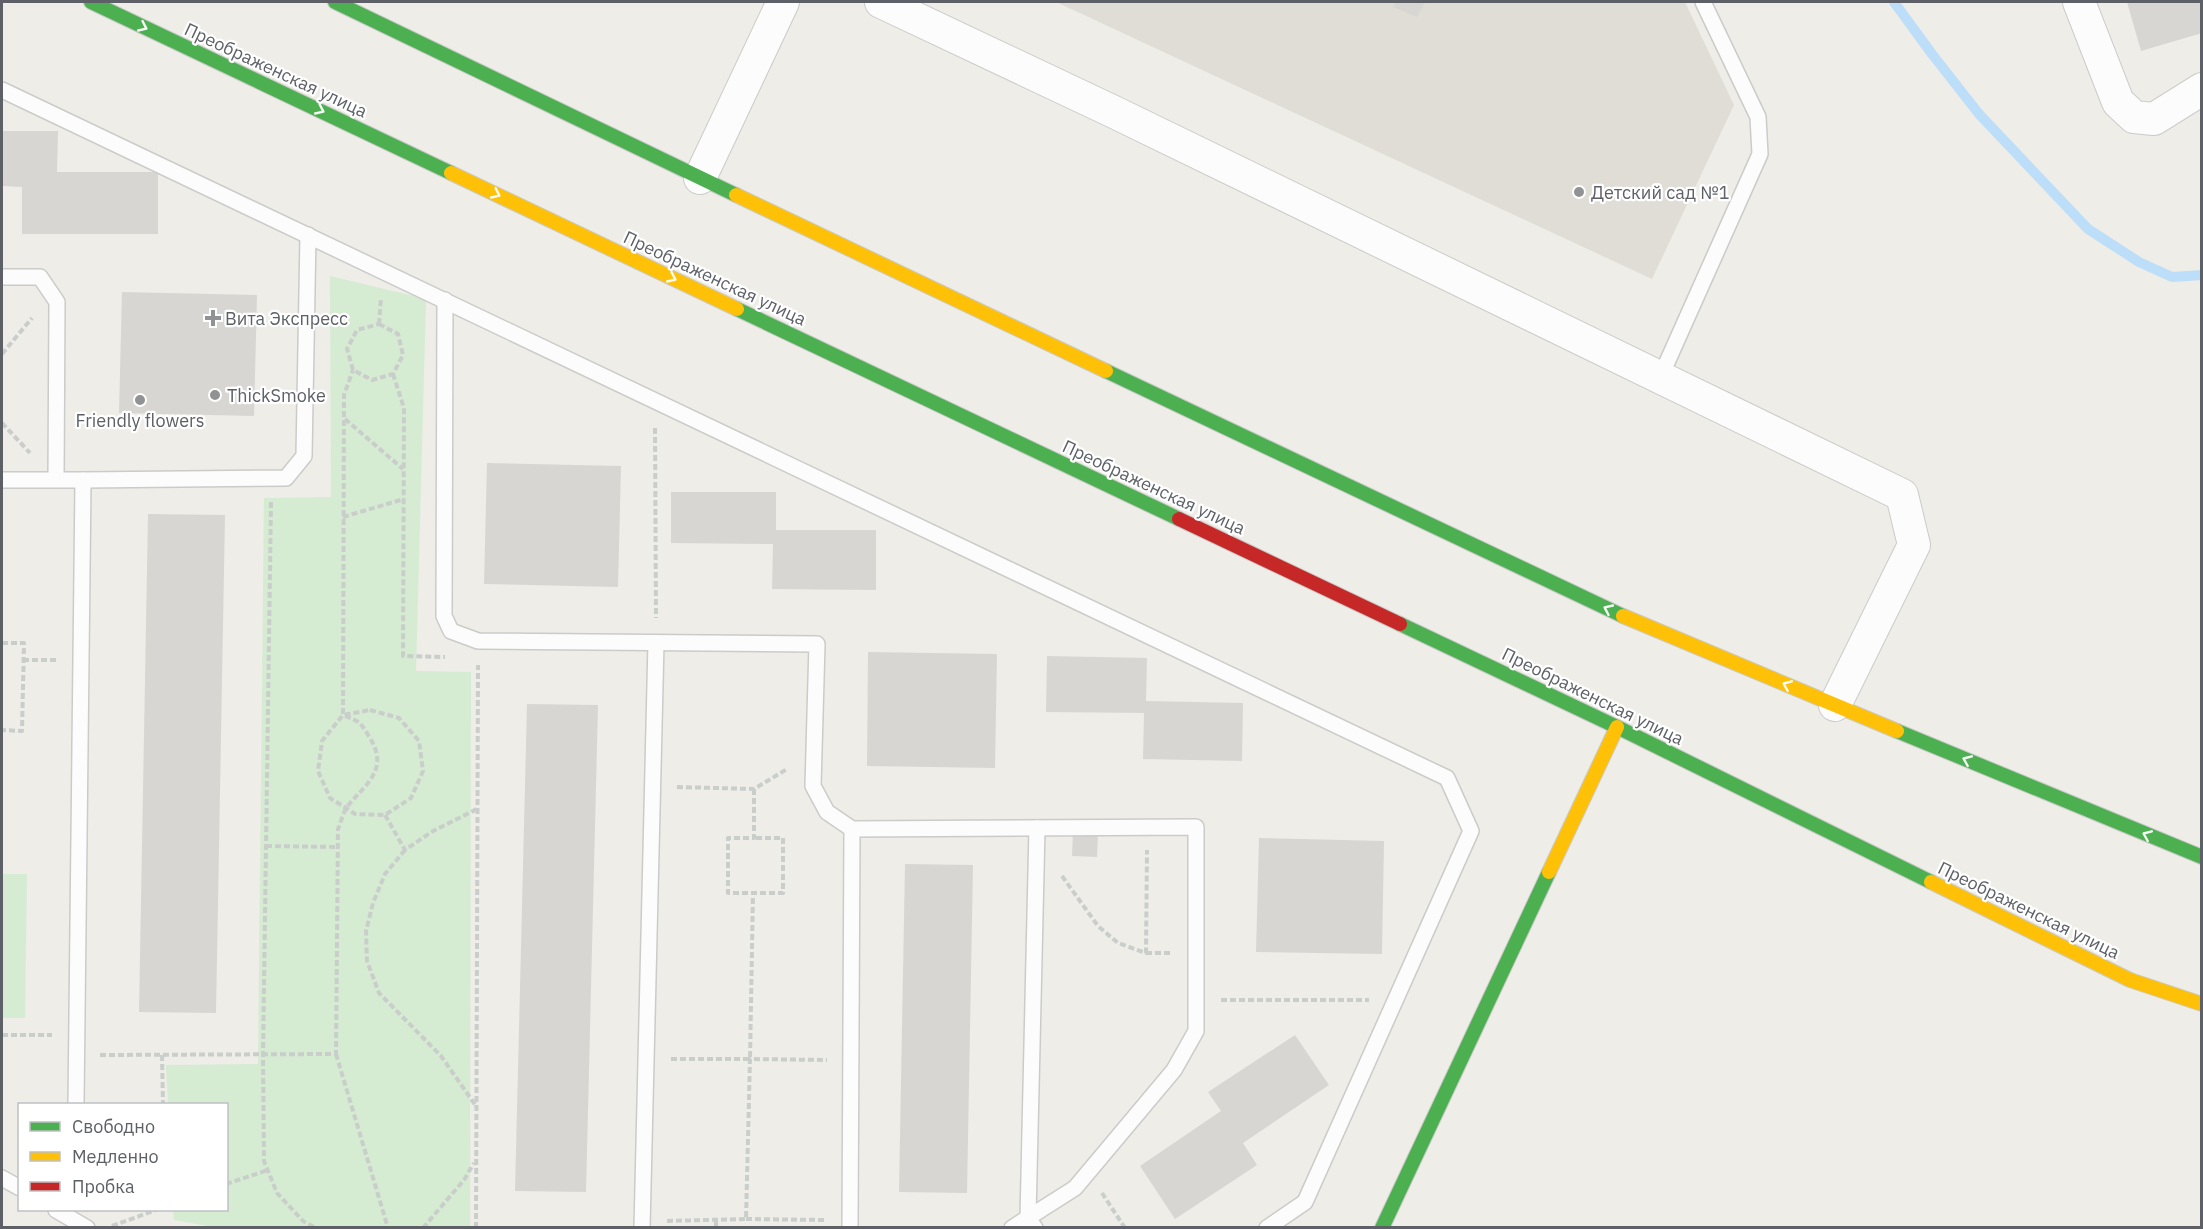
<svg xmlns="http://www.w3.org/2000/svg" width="2203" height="1229" font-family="'IBM Plex Sans',sans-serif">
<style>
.education{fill:#dfddd6}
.green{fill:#d5ebd2}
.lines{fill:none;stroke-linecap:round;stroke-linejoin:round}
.stream{stroke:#bcdef8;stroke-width:10}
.building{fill:#d8d6d3}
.lane-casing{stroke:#cbcbca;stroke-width:18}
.street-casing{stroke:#cbcbca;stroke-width:34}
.fast-casing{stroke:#c9cac9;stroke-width:16}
.slow-casing{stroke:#c9cac9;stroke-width:16}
.jam-casing{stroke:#c9cac9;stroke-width:16}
.path{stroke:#c9cecb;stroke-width:4;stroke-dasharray:6 3;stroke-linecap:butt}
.lane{stroke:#fcfcfc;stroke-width:15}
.street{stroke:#fcfcfc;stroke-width:32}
.fast{stroke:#4caf50;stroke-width:14}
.slow{stroke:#ffc107;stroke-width:14}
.jam{stroke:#c62828;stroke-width:14}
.oneway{stroke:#f6fbf6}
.poi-dot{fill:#909294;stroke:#fff;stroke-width:2}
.labels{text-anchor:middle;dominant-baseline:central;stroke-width:4.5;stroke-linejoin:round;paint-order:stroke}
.street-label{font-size:18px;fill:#5d6167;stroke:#fff}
.poi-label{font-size:18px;fill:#5d6167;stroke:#fff;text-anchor:start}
</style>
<rect width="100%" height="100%" fill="#eeede8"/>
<polygon class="education" points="1056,2 1685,2 1734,105 1652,279"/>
<g class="green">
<polygon points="330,276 426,299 416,671 471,672 470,1227 220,1228 174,1220 173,1210 226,1210 226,1104 168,1104 166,1065 258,1064 264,498 331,497"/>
<polygon points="2,874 27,874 25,1018 2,1018"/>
</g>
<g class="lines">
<polyline class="stream" points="1894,2 1932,54 1979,114 2088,229 2139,262 2172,277 2202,275"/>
</g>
<g class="building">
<polygon points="1396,2 1425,2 1417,17 1393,7"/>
<polygon points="2127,2 2200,2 2202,33 2141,51"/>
<polygon points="2,131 58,131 57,172 158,172 158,234 22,234 22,187 2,186"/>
<polygon points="122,292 257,295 254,416 119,413"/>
<polygon points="487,463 621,466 618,587 484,584"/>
<polygon points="671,492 776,492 776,530 876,530 876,590 772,589 773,544 671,543"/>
<polygon points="148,514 225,515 216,1013 139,1012"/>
<polygon points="868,652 997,654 995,768 867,766"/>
<polygon points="1047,656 1147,658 1146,701 1243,703 1242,761 1143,759 1144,713 1046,712"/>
<polygon points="527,704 598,705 586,1192 515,1191"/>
<polygon points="1073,832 1098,833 1097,857 1072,856"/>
<polygon points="1259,838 1384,841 1382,954 1256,952"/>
<polygon points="905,864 973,865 967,1193 899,1192"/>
<polygon points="1295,1035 1329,1085 1243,1143 1257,1165 1175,1219 1140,1166 1221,1111 1208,1092"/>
</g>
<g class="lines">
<defs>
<g id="lane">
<polyline points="2,90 1447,778 1471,831 1305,1202 1267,1228"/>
<polyline points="2,277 40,277 57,302 56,479"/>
<polyline points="445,300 444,616 451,631 478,641 817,644 813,786 827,812 852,829 1196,827 1196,1031 1174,1070 1075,1188 1012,1228"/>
<polyline points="1660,378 1760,154 1758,117 1703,2"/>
<polyline points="2,480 83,480 76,1104"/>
<polyline points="83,480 286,478 304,456 308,235"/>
<polyline points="2,1178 20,1188"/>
<polyline points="56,1210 87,1228"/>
<polyline points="642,1228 656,643"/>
<polyline points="850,1228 852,829"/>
<polyline points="1035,1228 1028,1218 1037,828"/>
</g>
<g id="street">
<polyline points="881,2 1114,112 1902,495 1914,545 1835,705"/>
<polyline points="2079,2 2118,102 2134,117 2154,119 2202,89"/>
<polyline points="700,178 783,2"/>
</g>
<g id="fast">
<polyline points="91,2 451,173"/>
<polyline points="335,2 736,195"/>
<polyline points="737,309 1179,519"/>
<polyline points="1106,371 1623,616"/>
<polyline points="1400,624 1617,727 1931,882"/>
<polyline points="1897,731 2202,857"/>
<polyline points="1382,1228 1549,872"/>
</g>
<g id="slow">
<polyline points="451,173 737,309"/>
<polyline points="736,195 1106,371"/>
<polyline points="1623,616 1897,731"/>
<polyline points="1549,872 1617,727"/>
<polyline points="1931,882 2130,980 2202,1004"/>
</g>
<polyline id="jam" points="1179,519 1400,624"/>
</defs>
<use href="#lane" class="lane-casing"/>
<use href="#street" class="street-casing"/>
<use href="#fast" class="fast-casing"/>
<use href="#slow" class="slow-casing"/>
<use href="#jam" class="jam-casing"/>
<g class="path">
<polygon points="379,324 398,334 403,355 393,374 372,380 353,370 347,349 357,330"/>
<polyline points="379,324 381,298"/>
<polyline points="2,354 32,318"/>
<polyline points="393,374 404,408 403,656 445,657"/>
<polyline points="345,419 403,469"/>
<polyline points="2,423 30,453"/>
<polyline points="655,428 656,618"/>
<polyline points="271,502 263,1055 264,1161 277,1193 303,1221 316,1228"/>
<polyline points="343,517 404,499"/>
<polyline points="2,643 24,643 22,731 2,730"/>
<polyline points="23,660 56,660"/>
<polygon points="370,710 399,718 419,741 423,771 411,798 385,815 355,814 346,808 330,798 318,771 322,741 343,715"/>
<polyline points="677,787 754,789 787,769"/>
<polyline points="754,789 754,838 728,838 728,893 783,893 783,838 754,838"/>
<polyline points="385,815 405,850 433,831 477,809"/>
<polyline points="266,846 338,847"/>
<polyline points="405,850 385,874 373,903 366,931 367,961 379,993 441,1056 476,1106"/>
<polyline points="1062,876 1098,926 1118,943 1146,953 1147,850"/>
<polyline points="1146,953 1172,953"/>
<polyline points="1221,1000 1369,1000"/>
<polyline points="2,1035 52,1035"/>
<polyline points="336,1054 388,1228"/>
<path d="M100 1055 336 1054 338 829C341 822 343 813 347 807 364 785 390 771 370 738 360 722 361 722 343 715L344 395 353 370"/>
<polyline points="162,1055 163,1104"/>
<polyline points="671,1059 750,1059 753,893"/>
<polyline points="226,1184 268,1170"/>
<polyline points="1102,1193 1125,1228"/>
<polyline points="746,1219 826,1220"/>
<polyline points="716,1220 716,1228"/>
<polyline points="667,1221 746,1219 750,1059 827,1060"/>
<polyline points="112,1226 156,1210"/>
<polyline points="423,1228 464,1180 474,1163"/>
<polyline points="476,1228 478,665"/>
</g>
<use href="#lane" class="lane"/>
<use href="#street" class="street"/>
<use href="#fast" class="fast"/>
<use href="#slow" class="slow"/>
<use href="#jam" class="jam"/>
</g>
<defs><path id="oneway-chevron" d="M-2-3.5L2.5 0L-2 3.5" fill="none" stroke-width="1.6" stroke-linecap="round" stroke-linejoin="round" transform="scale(1.5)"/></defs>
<g class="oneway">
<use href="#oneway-chevron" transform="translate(143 27) rotate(25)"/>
<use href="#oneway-chevron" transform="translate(320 110) rotate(25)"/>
<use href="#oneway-chevron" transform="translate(496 194) rotate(25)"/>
<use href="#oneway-chevron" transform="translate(672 278) rotate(25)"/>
<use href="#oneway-chevron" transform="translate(1608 609) rotate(-155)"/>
<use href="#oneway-chevron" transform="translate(1787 685) rotate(-157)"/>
<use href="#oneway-chevron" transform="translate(1967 760) rotate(-157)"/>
<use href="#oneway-chevron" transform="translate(2147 835) rotate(-157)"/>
</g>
<g class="poi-dot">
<circle cx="1579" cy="192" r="6"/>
<path d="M210 309h6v6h6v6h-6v6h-6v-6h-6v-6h6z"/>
<circle cx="215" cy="395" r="6"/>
<circle cx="140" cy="400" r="6"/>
</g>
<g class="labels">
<g class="street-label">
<text transform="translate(276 70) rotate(25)">Преображенская улица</text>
<text transform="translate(715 278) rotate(25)">Преображенская улица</text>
<text transform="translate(1154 487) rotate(25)">Преображенская улица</text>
<text transform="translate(1593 696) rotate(26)">Преображенская улица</text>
<text transform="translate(2029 910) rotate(26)">Преображенская улица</text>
</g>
<g class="poi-label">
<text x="1591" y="192">Детский сад №1</text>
<text x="225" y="318">Вита Экспресс</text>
<text x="227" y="395">ThickSmoke</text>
<text x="140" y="420" text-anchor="middle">Friendly flowers</text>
</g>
</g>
<rect width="2203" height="1229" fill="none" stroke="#5d6167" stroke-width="6"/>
<rect x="18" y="1103" width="210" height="108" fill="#ffffff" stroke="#bec0c2" stroke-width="1.5"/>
<rect x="30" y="1122" width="30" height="9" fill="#4caf50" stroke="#bec0c2" stroke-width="1.5"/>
<text x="72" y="1133" font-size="18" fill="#5d6167">Свободно</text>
<rect x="30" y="1152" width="30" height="9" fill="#ffc107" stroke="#bec0c2" stroke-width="1.5"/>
<text x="72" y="1163" font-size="18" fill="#5d6167">Медленно</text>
<rect x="30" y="1182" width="30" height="9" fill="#c62828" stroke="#bec0c2" stroke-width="1.5"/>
<text x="72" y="1193" font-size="18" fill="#5d6167">Пробка</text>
</svg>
